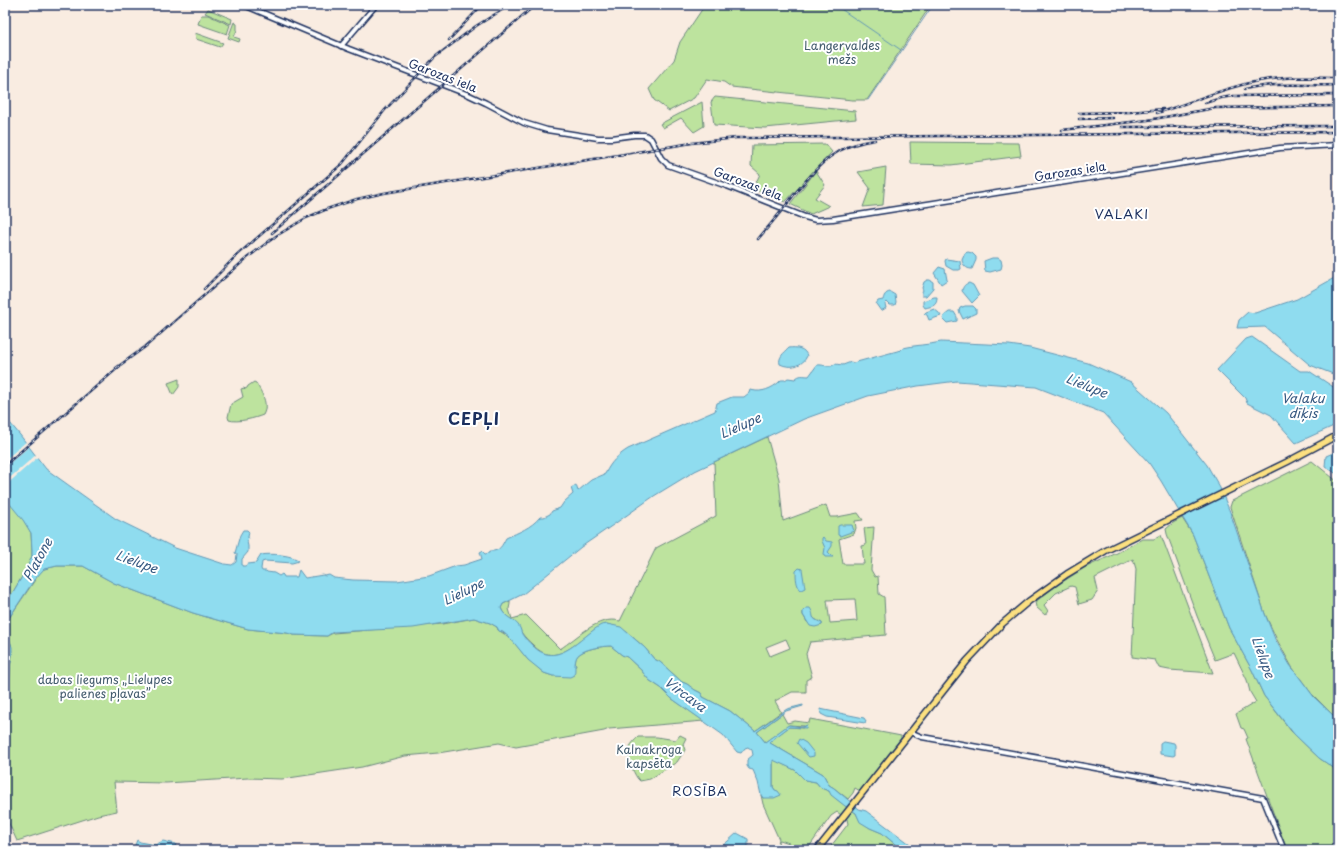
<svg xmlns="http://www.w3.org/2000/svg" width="1343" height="855" font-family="'Playpen Sans',sans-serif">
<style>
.green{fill:#bde39e;stroke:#6c897e;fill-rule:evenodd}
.water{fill:#8fdcef;stroke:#6197b5}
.pier{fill:#f9ece1}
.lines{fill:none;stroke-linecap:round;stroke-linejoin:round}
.stream{stroke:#6197b5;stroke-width:1}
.secondary-casing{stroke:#1b2f5e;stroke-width:7}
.highway-casing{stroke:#1b2f5e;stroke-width:8}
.secondary{stroke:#fff;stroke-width:4}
.highway{stroke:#fce080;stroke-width:5}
.rail-casing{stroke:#1b2f5e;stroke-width:2.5}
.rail{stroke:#fff;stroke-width:1;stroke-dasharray:3;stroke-linecap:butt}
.labels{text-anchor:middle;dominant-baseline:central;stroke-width:4;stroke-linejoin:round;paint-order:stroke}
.park-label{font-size:12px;fill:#445c6e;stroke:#fff}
.street-label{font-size:12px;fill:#1b2f5e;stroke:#fff}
.neighbourhood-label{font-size:13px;letter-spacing:1px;fill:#1b2f5e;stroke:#fff}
.water-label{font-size:13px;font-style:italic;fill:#385a82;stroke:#fff}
.district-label{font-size:16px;font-weight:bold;letter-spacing:1px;fill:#1b2f5e;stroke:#fff}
</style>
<rect width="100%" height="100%" fill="#f9ece1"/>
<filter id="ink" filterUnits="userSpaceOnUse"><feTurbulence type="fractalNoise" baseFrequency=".025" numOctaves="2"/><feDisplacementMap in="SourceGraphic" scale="8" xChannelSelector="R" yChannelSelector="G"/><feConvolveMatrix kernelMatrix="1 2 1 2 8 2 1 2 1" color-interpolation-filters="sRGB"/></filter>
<g filter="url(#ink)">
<g class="green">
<polygon points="705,5 931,5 867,100 852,100 731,87 724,82 707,79 694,98 669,111 654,100 649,89 674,60 680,42"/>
<polygon points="208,9 232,19 231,24 205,13"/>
<polygon points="201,15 208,15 230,25 227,34 198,24"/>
<polygon points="234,22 237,24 237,30 234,37 240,39 239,42 228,38"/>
<polygon points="195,33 223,43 220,47 196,39"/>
<polygon points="715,97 855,111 856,119 765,128 714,125 711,102"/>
<polygon points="702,102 704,126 694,132 681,118 663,128 660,124"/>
<polygon points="910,142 1019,143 1021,156 951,165 911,164"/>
<polygon points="825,144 832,152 785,202 753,189 760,174 751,166 752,145"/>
<polygon points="886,167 883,205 863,207 870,188 858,172"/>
<polygon points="816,171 825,185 815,198 829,206 811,214 790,204"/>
<polygon points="179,379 179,387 173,395 168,383"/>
<path d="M254 382 256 383C262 393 269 404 263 415 256 418 237 423 229 420L228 417 231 404 243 397 241 389 244 388 245 389 247 388 248 386Z"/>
<path d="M767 437 779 479 783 521 826 505 830 517H837L858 513 863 520 855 521 856 528 854 534 839 539 843 564H864L862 546 866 545 864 528 874 527 871 570 875 577 878 576 879 594 884 597 886 635 810 642 806 654 812 677 806 680V692H792L775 701 781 712 755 731 730 711 703 697 701 693 695 690 687 684 682 682 660 662 654 659 645 648 627 632 607 624C603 625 599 626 596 629 576 642 555 669 533 645 526 639 522 634 517 626 513 619 504 617 501 608L503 604 510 601V604L509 609 512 619 526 615 560 649C577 638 598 615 620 621L656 548 716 516 714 462ZM855 599 857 621 830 623 827 600ZM811 610C811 618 816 620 822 623V625L807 622 803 615V611ZM786 639 790 648 770 656 766 647Z"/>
<polygon points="1312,461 1338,482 1338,720 1311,693 1292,667 1277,640 1265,614 1230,507 1232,501"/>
<polygon points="5,486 31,533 32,551 32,556 26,570 13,592 5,602"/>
<polygon points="1182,518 1193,535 1229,628 1252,670 1264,696 1291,731 1319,758 1338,771 1338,850 1287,850 1246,739 1248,738 1244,729 1241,728 1236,714 1256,702 1250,692 1247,680 1234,653 1215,660 1197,616 1167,534 1166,529 1173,523"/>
<polygon points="1161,535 1213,673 1169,670 1159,668 1155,660 1132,657 1136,569 1133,559 1095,578 1098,591 1092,600 1079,604 1075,587 1071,586 1056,593 1044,605 1048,611 1045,615 1036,607 1035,602 1056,586 1084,568 1117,553 1142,539 1154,539"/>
<path d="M57 566H83L114 583 193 613 248 629 287 633 294 635 327 636 333 633 442 624 474 618 490 623 497 627 498 630 511 638 528 660 533 663 539 669 544 673 553 676 576 666C575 663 575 659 577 656 583 649 602 646 611 646L622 655 627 657 641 670 649 680 661 688 671 698 704 721 609 729 604 731 516 747 499 743 438 753 405 756 362 767 282 779 248 778 166 783 114 782 117 811 98 815 17 841 5 815V695L9 693V690L10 667 12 655 11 644 9 639 5 635V624L7 621 39 574 44 569Z"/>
<polygon points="782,714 787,723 795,721 809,723 810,719 896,735 901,736 901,738 860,791 855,788 853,793 848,799 834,788 829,785 823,774 770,743 771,740 789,727 803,728 804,726 789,725 768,740 765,742 757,732"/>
<path d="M680 735 686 738 683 744 685 750 677 762 650 779 640 781C635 778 626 756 629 749 630 745 635 740 638 737H657L676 740Z"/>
<polygon points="773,759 795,770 805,780 816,782 821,788 829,791 835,798 856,813 860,821 870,828 882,833 902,850 828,850 848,824 847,819 837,812 831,816 807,850 788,850 789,843 780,840 778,843 779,839 777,835 763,804 761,795 763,798 775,790 773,787"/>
</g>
<g class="water">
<path d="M968 252 972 253 976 257V260L972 269C966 269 963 265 962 260L965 253Z"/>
<polygon points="992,258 998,258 1001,260 1002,265 1001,269 990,272 985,271 984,261"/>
<polygon points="946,259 960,261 961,269 959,270 953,270 946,266 945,261"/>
<polygon points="939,267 945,269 947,280 941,284 934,273"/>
<polygon points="1337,272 1338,272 1338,376 1310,365 1265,327 1237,328 1239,320 1248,312 1255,313 1297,299 1336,277"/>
<polygon points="927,280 930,280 933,282 933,288 926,296 922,296 922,292 923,290 922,288 924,282"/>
<path d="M969 283 973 285 979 296 972 303 962 291C963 286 965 284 969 283Z"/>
<path d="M890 292 895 295 896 302 895 305H890L887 302 885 304 886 308 881 311 876 304 878 301 883 300C884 296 885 293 890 292Z"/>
<path d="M934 297H937C937 306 933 306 925 308L923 305V301Z"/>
<polygon points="965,306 973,306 976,309 976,313 963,319 959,311 960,308"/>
<polygon points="934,309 939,313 941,316 929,320 927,315 924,314 926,312"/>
<polygon points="949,312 954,312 957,317 957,321 947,323 943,319 944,316"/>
<polygon points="1252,337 1300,371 1309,371 1338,390 1338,424 1296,443 1271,415 1247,403 1245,398 1217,370 1246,339"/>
<path d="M941 342 1009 345 1030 348 1088 363 1131 382 1166 413 1207 465 1220 488 1230 512 1265 614 1275 639 1290 665 1314 697 1338 720V771L1319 758 1294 734 1264 696 1252 670 1229 628 1193 535 1161 481 1149 463 1103 413 1036 387 957 381 918 386 868 396 804 419 695 471 654 496 613 525 581 547 523 594 503 604 501 608C504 618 516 619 520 628 521 630 521 632 522 634 524 638 529 642 532 645 557 671 580 637 601 625L607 624 621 627 645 648 654 659 660 662 682 682 687 684 695 690 701 693 703 697 730 711 755 731 787 709 803 705V706L786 711 757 732 765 742 787 726 789 725 802 727 807 725 806 728 789 727 772 740 770 743 823 774 829 785 834 788 859 809 866 811 918 850H902L882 833 870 828 860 822 856 813 845 806 831 795 829 791 821 788 816 782 805 780 795 770 773 760V787L775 790 778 791 781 795 774 798H763L761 795 758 782 753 770 749 769 747 766V760L753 755 752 750 748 747 745 748 741 753 737 752 723 735 671 698 661 688 649 680 641 670 627 657 622 655 611 646C603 646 578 649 576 659 574 665 576 670 574 675L570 677 553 676 544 673 528 660 511 639 503 632 499 631 497 627 490 623 474 618 413 628 333 632 327 636 294 635 287 633 248 629 193 613 114 583 83 566H57L44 569 34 580 5 624V602L13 592 26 570 32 556V551L31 533 23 520 5 498V417L20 435 46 469 116 519 175 548 224 564 232 565 236 562 237 554 235 553 240 535 243 530H247L249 532 247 542 248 546V552L242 559V566H245L248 564 256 563 261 555C270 553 294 555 299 561L292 563 265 561 262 562 261 569 262 571H266L267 572 274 573 279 576 282 574 283 575 284 577H297L299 570 305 578 323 575 325 576 329 575 334 578 353 580 397 581 429 576 456 566 464 565 482 559 480 552 482 551 485 554 489 553 490 551C500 552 502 545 506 538 519 532 531 528 540 517H544L550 514 552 511 560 508 564 502 573 494 571 488 576 485 578 491 591 480 605 474C611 462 617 456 628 449L715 411 717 403 732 397H744L749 393 750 390C752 390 754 391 756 391 765 392 776 386 781 380H785L788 378 795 379C800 374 803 376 809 376L817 365C825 364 829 369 835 364L843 365 851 362 853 363 901 350 903 348C915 345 928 345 941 342Z"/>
<path d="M789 348C796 347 805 348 807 356 803 366 790 369 780 364 778 357 784 353 789 348Z"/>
<polygon points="1338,451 1338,475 1325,466 1326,456"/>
<polygon points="840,525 852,525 854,531 840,536 838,535 838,526"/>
<polygon points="823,537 826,541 832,542 832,546 828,552 833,557 826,557 824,554 825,548 822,541 822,538"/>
<path d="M799 568 802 569 805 588 801 590C796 586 796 577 796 571Z"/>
<path d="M806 608H810C816 617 808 617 822 623V625L815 627 810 626 803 615V611Z"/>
<polygon points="5,635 9,639 12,647 12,655 10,667 9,690 9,693 5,695"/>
<polygon points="820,709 864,718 866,721 865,723 827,717 821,714"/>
<polygon points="799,739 806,743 814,753 814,756 809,757 797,743"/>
<polygon points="1163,741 1174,743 1175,745 1175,755 1173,756 1160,754 1160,743"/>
<polygon points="737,833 748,839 748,850 718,850"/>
<polygon points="137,840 140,842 155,845 163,841 176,844 174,850 136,850 135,845"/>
</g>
<g class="pier">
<polygon points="27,441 31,445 5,467 5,460"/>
<polygon points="37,454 39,456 5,486 5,482"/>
</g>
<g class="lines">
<g class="stream">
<polyline points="835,5 901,50"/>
<polyline points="868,100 933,5"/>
</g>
<defs>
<g id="secondary">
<polyline points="244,5 349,49 469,95 486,103 524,123 547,130 598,138 612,138 634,135 645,135 651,139 661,158 668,165 727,186 805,217 816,220 833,219 1280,148 1338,145"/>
<polyline points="341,46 376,5"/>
<polyline points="910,732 922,737 1263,798 1284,850"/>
</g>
<polyline id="highway" points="817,850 967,661 1002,624 1029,601 1067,574 1105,551 1287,462 1338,435"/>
</defs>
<use href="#secondary" class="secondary-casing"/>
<use href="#highway" class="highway-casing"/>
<use href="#secondary" class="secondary"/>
<use href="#highway" class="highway"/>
<defs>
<g id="rail">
<polyline points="449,40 482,5"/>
<path d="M1245 89C1274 82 1308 86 1338 85"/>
<polyline points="1205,103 1221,98 1233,96 1338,95"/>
<polyline points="1079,113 1130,112 1163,109"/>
<path d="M1157 113C1191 103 1224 87 1259 81 1284 76 1312 78 1338 78"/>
<polyline points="1079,119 1113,118"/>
<polyline points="1122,127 1338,126"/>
<polyline points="1062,130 1148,120 1215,108 1338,106"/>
<polyline points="272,233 535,5"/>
<path d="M758 239C770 225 782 211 793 196 818 166 833 145 875 140"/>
<polyline points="204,289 234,258 342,164 385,110 435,57 476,26 510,5"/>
<polyline points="116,368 145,347 247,258 276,236 306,218 327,209 357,199 384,193 692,143 736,138 1338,132"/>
<polyline points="5,465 120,366"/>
</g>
</defs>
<use href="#rail" class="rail-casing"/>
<use href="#rail" class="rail"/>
</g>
</g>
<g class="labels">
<g class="park-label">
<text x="842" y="45">Langervaldes<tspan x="842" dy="14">mežs</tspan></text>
<text x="105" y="679">dabas liegums „Lielupes<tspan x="105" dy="14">palienes pļavas”</tspan></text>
<text x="649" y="749">Kalnakroga<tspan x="649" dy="14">kapsēta</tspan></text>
</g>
<g class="street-label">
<text transform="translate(443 75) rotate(21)">Garozas iela</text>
<text transform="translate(1070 171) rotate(-9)">Garozas iela</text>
<text transform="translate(748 183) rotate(21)">Garozas iela</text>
</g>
<g class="neighbourhood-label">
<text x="1122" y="213">VALAKI</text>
<text x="700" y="790">ROSĪBA</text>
</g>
<g class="water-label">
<text transform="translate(1087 385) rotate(22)">Lielupe</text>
<text x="1303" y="397">Valaku<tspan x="1303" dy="15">dīķis</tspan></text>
<text transform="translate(740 425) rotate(-24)">Lielupe</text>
<text transform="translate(37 559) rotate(-61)">Platone</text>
<text transform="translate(137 561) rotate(20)">Lielupe</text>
<text transform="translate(463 591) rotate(-26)">Lielupe</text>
<text transform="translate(1264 657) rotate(70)">Lielupe</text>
<text transform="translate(686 694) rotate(37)">Vircava</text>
</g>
<g class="district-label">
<text x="474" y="418">CEPĻI</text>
</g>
</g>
<rect width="1343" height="855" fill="none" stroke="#fff" stroke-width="20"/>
<rect x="10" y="10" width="1323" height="835" fill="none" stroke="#1b2f5e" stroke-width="1.5" filter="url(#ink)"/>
</svg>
